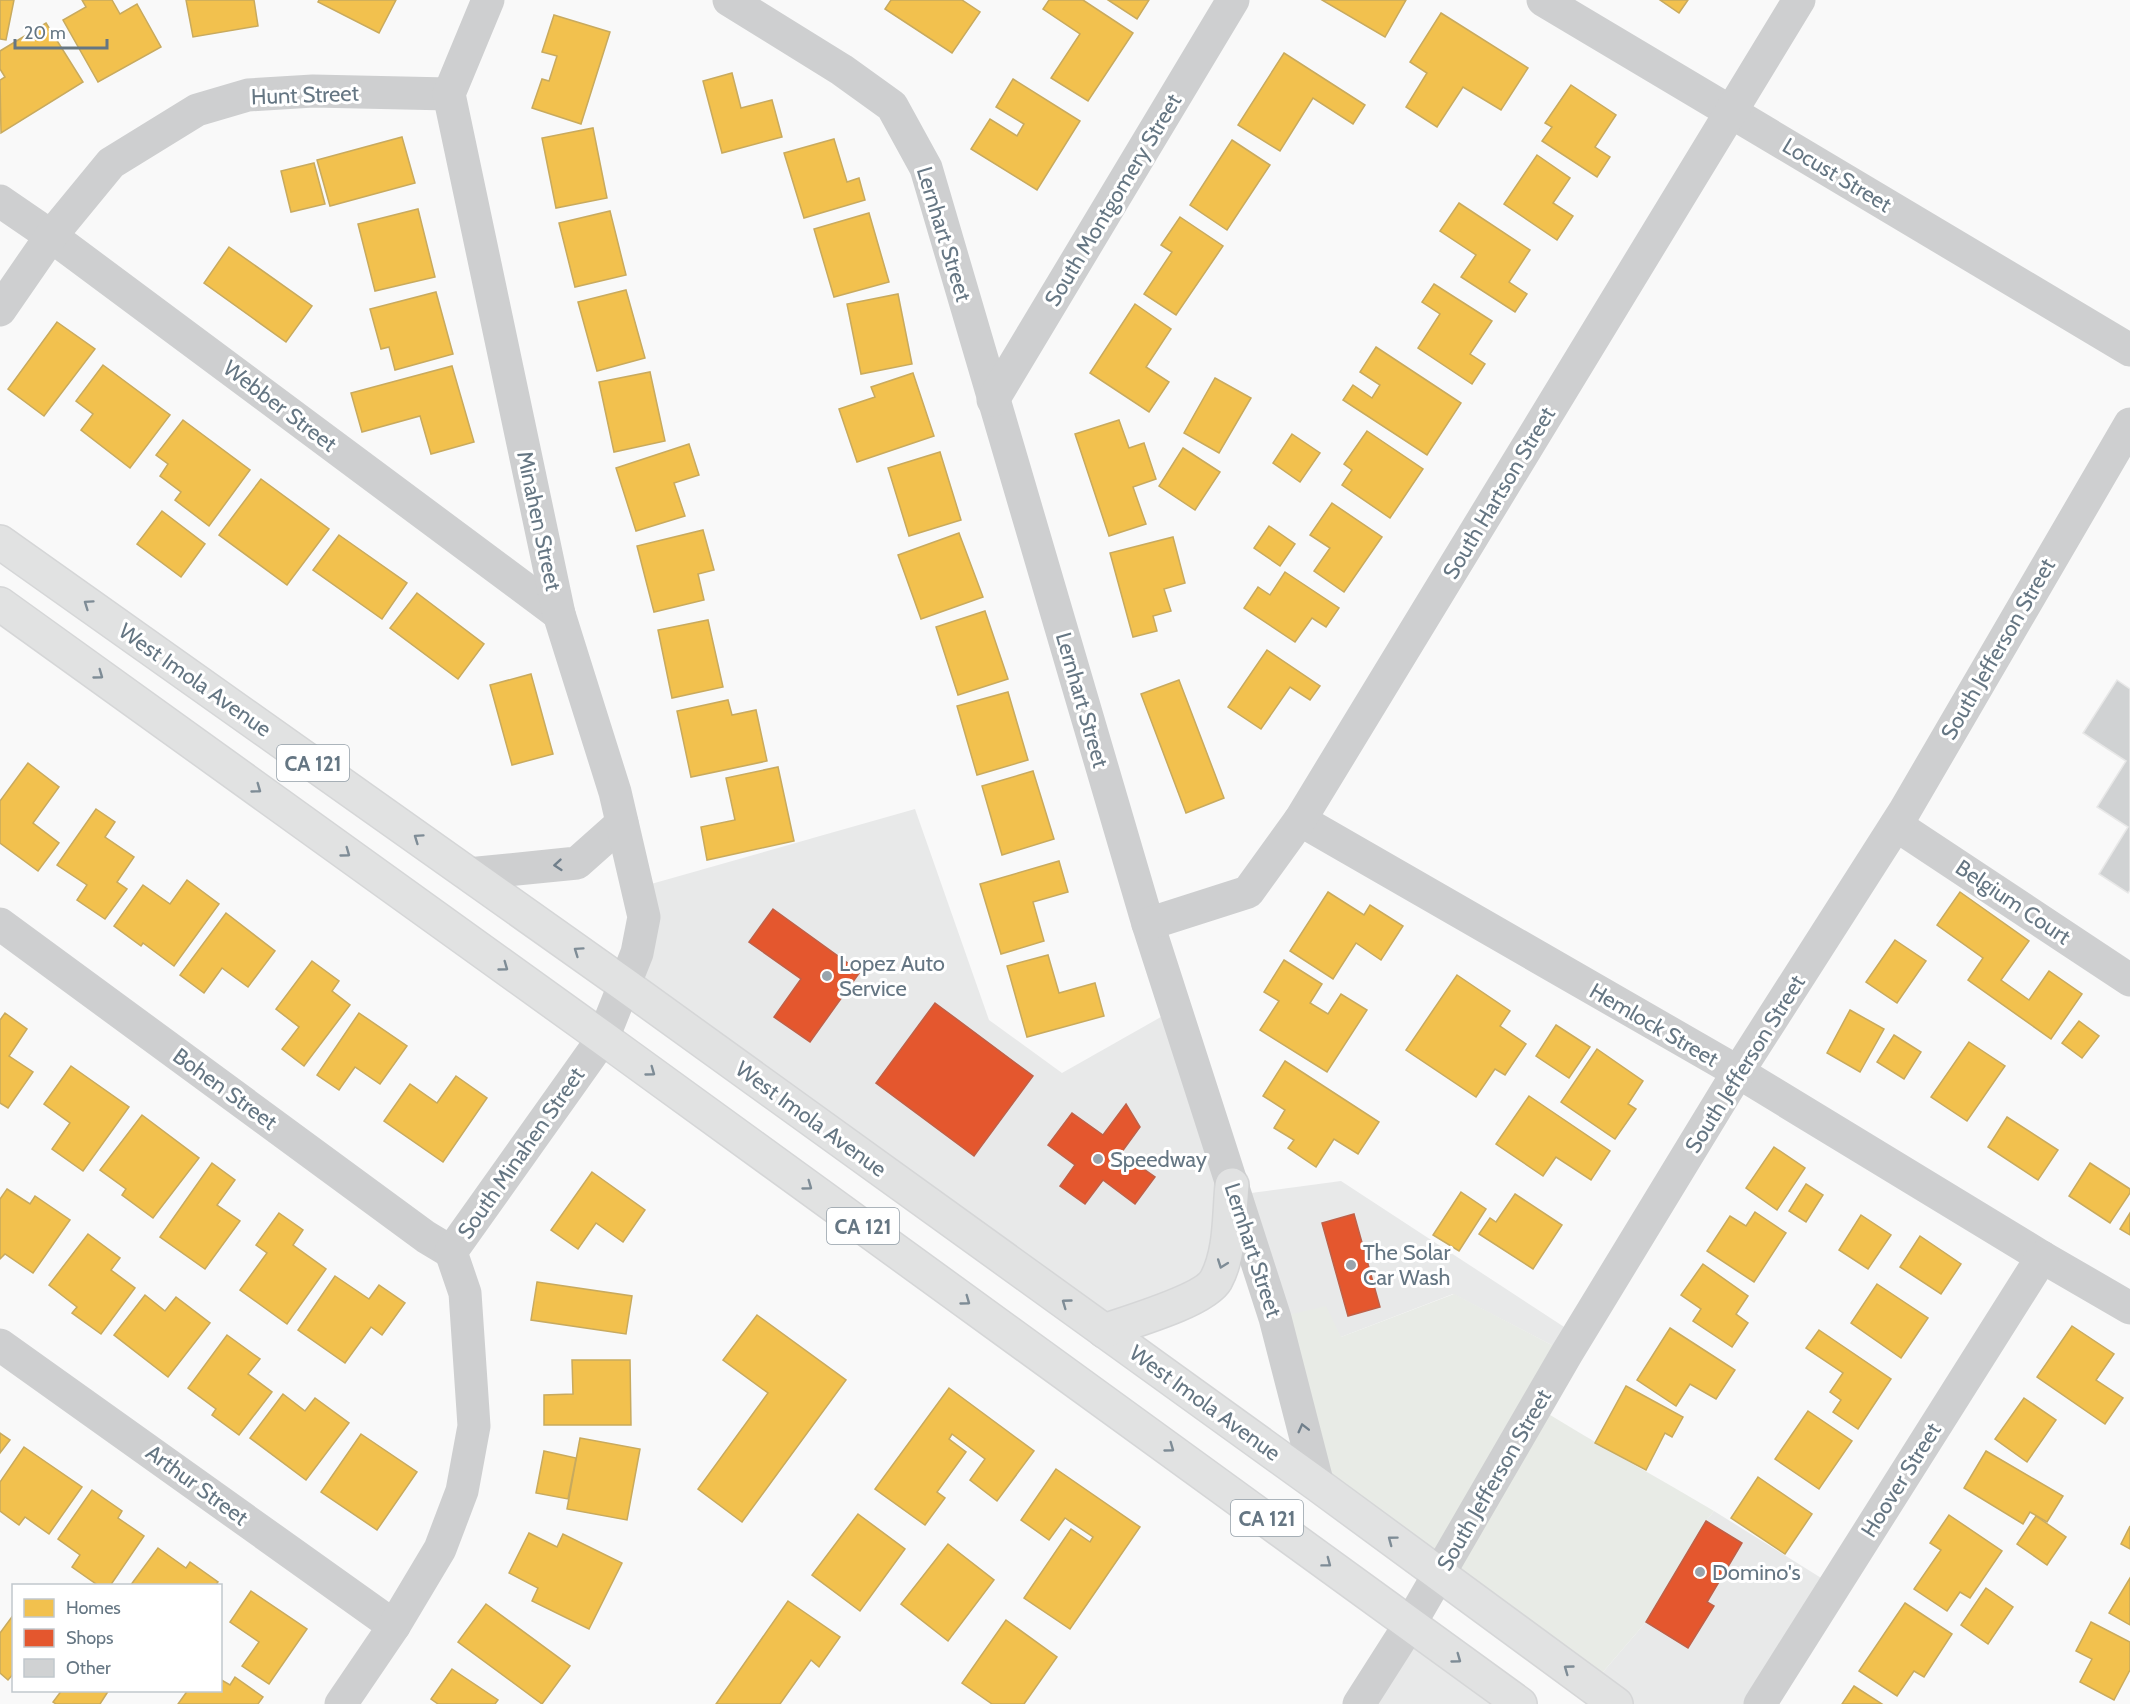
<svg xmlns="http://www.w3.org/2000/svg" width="2130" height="1704" font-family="Cabin,sans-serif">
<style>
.built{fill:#e8e9e9}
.green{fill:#e8ebe6}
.homes{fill:#f2c14e;stroke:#c8aa5e;stroke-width:1.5}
.shops{fill:#e4572e;stroke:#be6048;stroke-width:1.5}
.building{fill:#d0d2d3;stroke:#e8e8e8;stroke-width:1.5}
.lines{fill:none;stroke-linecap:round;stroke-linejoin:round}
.major-casing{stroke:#d5d6d7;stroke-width:36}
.minor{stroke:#cecfd0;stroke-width:33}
.major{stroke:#e1e2e2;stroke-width:33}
.oneway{stroke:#7e8c96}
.oneway2{stroke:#707f8b}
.poi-dot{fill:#99a4ac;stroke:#fff;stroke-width:2}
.labels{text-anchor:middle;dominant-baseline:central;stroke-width:6;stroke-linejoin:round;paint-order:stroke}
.shield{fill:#fff;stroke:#939fa8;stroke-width:1.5}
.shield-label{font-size:21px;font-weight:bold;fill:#657683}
.street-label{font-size:22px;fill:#657683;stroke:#fff}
.poi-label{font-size:22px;fill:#657683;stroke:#fff;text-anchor:start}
</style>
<rect width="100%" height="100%" fill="#f9f9f9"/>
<g class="built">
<polygon points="915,809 989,1020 1062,1073 1175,1009 1232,1185 1215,1282 1104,1331 625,985 637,888"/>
<polygon points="1341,1181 1578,1336 1567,1353 1453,1294 1341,1337 1275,1318 1236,1195"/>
<polygon points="1714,1511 1834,1586 1760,1704 1616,1704 1591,1686 1646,1622 1706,1521"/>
<polygon points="1410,1624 1520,1704 1359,1704"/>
</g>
<path class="green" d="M1454 1294 1567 1353 1537 1407C1595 1443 1655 1476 1714 1511L1706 1521 1646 1622 1591 1686 1318 1485 1275 1318 1326 1306 1341 1337Z"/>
<g class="homes">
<polygon points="0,0 14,0 6,40 0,39"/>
<polygon points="82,0 112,0 120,14 137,4 161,47 98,82 63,20 86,7"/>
<polygon points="186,0 254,0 258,26 193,37"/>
<polygon points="319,0 396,0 379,33 318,2"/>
<polygon points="891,0 962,0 980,12 952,53 885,9"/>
<polygon points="1049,0 1083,0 1133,33 1088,101 1051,78 1080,34 1043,9"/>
<polygon points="1108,0 1149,0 1137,19"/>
<polygon points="1322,0 1406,0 1385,37"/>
<polygon points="1660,0 1688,0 1679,13"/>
<polygon points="1441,13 1528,68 1501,110 1463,87 1437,127 1406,107 1427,73 1410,62"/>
<polygon points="554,15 610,32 581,124 532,108 542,79 549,81 557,56 542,52"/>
<polygon points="46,23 83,82 1,133 0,80 5,77 0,69 0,51"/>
<polygon points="1284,53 1365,105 1353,124 1313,98 1280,151 1238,125"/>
<polygon points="732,73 741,108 772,100 782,137 722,153 703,81"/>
<polygon points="1013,79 1080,121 1037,190 971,149 990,119 1017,136 1024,124 996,107"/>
<polygon points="1571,85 1616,115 1595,147 1610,157 1597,177 1542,141 1552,127 1545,123"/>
<polygon points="593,128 607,198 556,208 542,138"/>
<polygon points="402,137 415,183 330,206 317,160"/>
<polygon points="834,139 847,182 859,178 865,200 804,218 784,153"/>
<polygon points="1232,140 1270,165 1227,230 1190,205"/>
<polygon points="1537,155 1570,178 1553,203 1573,216 1557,240 1504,204"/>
<polygon points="314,163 325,204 291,212 281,171"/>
<polygon points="1459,203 1530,250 1509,282 1527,294 1515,312 1461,277 1476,255 1440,231"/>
<polygon points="418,209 435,277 375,291 358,224"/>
<polygon points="610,211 626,275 575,287 559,223"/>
<polygon points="869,213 889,282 834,297 814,229"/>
<polygon points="1180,217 1223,246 1176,315 1144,294 1172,252 1161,245"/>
<polygon points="229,247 312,306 286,342 204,283"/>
<polygon points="1434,284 1492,321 1470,354 1485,364 1472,384 1418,348 1440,314 1422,302"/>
<polygon points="626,290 645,358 597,371 578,302"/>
<polygon points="436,292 453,354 395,370 389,347 381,349 370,309"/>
<polygon points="898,294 912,364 861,374 847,304"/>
<polygon points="1135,304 1171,329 1146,367 1169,382 1149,412 1090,373"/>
<polygon points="57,322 95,349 44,416 8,389"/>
<polygon points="1376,347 1461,403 1427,455 1343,400 1353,385 1372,398 1380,385 1360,372"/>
<polygon points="103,365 170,415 130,468 81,430 93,414 76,401"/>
<polygon points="452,366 474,442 431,454 420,416 362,432 351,393"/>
<polygon points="650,372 665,441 614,452 599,382"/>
<polygon points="913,373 934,436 857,462 839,409 875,397 871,387"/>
<polygon points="1215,378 1251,398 1219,453 1184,433"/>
<polygon points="183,420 250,470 209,526 175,500 181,492 160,476 168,464 156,455"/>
<polygon points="1119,420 1129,448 1144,443 1156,479 1133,487 1146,524 1109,536 1075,434"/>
<polygon points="1367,431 1423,469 1390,518 1342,485 1352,470 1344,464"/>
<polygon points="1292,434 1320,453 1300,482 1273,463"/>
<polygon points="689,444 699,475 674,483 685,516 636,531 616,468"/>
<polygon points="1183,448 1220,472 1195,510 1159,486"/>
<polygon points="940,452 961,520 909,536 888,468"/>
<polygon points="261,479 329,529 287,585 219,535"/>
<polygon points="1332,503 1382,537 1344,592 1314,571 1330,548 1310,535"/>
<polygon points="162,511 205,544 181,577 137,544"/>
<polygon points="1269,526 1295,544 1280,566 1254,548"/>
<polygon points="703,530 714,570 698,574 704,600 654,612 637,546"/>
<polygon points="959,533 983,597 921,619 898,555"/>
<polygon points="339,535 407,583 382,619 313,570"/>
<polygon points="1173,537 1185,583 1164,589 1171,611 1153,616 1157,631 1133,637 1110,553"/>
<polygon points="1285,572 1339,608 1326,627 1312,618 1295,642 1244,608 1258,587 1270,595"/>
<polygon points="417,593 484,644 458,679 390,628"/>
<polygon points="985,611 1008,679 958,695 936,627"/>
<polygon points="708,620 723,687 672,698 658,630"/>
<polygon points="1267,650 1320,686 1310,700 1290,687 1261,729 1228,707"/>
<polygon points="531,674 553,754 512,765 490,685"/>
<polygon points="1179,680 1224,798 1186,813 1141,694"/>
<polygon points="1008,692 1028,760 977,775 957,706"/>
<polygon points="728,700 732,715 756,710 767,761 691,777 677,711"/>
<polygon points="28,763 59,787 33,823 59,843 38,871 0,843 0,801"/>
<polygon points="778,767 794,841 707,860 701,827 735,820 726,778"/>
<polygon points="1033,771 1054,839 1002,855 982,786"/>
<polygon points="96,809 115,822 105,837 134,857 117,882 127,889 105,919 77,900 87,885 57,865"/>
<polygon points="1059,861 1068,892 1033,902 1044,941 1001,954 980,884"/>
<polygon points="187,880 219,904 174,966 143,943 141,946 114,926 143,885 170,904"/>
<polygon points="1328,892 1364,915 1370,905 1403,926 1381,960 1356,943 1333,979 1290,951"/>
<polygon points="1960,892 2029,941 2001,980 2029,1000 2049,971 2082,994 2051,1039 1968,980 1983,958 1937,925"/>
<polygon points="226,913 275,951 248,987 222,968 204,993 180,975"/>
<polygon points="1895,940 1926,961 1897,1003 1866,982"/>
<polygon points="1048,955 1059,993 1095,983 1104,1016 1027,1037 1007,966"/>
<polygon points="1284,960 1322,984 1310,1003 1328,1014 1341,994 1367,1010 1327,1072 1260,1030 1279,1001 1264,992"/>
<polygon points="312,961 339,981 332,991 350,1005 304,1066 282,1049 299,1027 276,1009"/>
<polygon points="1457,975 1510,1011 1500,1026 1526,1044 1505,1075 1495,1069 1476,1097 1406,1050"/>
<polygon points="1850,1010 1884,1029 1860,1072 1827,1053"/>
<polygon points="5,1013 27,1029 9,1056 33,1072 8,1108 0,1103 0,1020"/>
<polygon points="359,1013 407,1046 380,1084 355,1067 339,1090 317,1075"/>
<polygon points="2079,1021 2099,1036 2082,1058 2062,1043"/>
<polygon points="1556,1025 1590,1047 1569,1078 1536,1056"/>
<polygon points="1894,1035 1921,1052 1904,1079 1877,1062"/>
<polygon points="1969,1042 2005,1066 1967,1121 1931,1097"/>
<polygon points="1597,1049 1643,1081 1628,1104 1636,1109 1615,1139 1561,1102"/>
<polygon points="1285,1061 1379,1122 1358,1154 1334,1139 1316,1167 1288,1148 1294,1140 1274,1128 1285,1110 1263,1096"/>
<polygon points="71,1066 129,1107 83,1171 52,1149 70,1123 44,1104"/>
<polygon points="456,1076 487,1098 443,1162 384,1121 410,1084 437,1103"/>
<polygon points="1529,1096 1610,1151 1591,1180 1556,1157 1543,1176 1496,1144"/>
<polygon points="142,1115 199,1158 153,1218 122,1195 126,1189 100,1170"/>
<polygon points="2007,1117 2058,1150 2038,1180 1988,1147"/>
<polygon points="1774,1147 1805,1168 1777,1210 1746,1188"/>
<polygon points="212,1163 235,1180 217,1205 240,1221 205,1269 160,1237"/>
<polygon points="2090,1163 2130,1189 2130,1193 2110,1223 2069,1196"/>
<polygon points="592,1172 645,1210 623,1242 596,1223 578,1249 551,1230"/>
<polygon points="1806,1184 1823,1195 1806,1222 1789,1211"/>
<polygon points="7,1189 30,1204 35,1196 70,1220 33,1273 5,1254 0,1259 0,1199"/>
<polygon points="1461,1192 1486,1209 1459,1251 1433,1235"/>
<polygon points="1515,1194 1562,1225 1533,1269 1479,1234 1490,1218 1496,1222"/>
<polygon points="1755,1212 1786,1233 1754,1282 1707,1251 1730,1216 1746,1226"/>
<polygon points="279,1213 303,1230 293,1245 326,1269 287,1324 240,1290 267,1253 256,1245"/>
<polygon points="2130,1213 2130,1235 2120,1229"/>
<polygon points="1861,1215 1891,1235 1868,1269 1839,1250"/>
<polygon points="88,1234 120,1258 111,1270 135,1288 101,1334 72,1313 77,1307 49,1285"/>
<polygon points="1920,1236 1961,1264 1941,1294 1900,1267"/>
<polygon points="1703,1264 1748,1296 1736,1314 1748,1323 1732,1347 1693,1321 1701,1309 1681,1295"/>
<polygon points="335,1276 369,1299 379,1285 405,1303 382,1335 371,1327 345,1363 298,1330"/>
<polygon points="537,1282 632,1296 626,1334 531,1320"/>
<polygon points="1877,1284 1928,1318 1901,1358 1851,1323"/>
<polygon points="145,1295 165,1311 176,1297 210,1323 168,1377 114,1335"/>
<polygon points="757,1315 846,1380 742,1522 698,1489 768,1393 723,1360"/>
<polygon points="2072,1326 2114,1354 2096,1380 2123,1398 2105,1424 2037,1377"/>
<polygon points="1670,1328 1735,1370 1716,1399 1690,1384 1676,1406 1637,1380"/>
<polygon points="1819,1330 1891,1379 1858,1429 1833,1412 1841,1400 1830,1392 1843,1373 1806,1348"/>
<polygon points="227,1335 260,1359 248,1374 272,1392 239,1435 212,1415 216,1409 188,1388"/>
<polygon points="572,1360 630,1360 631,1425 544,1425 544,1395 573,1394"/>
<polygon points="1626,1386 1683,1417 1672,1437 1665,1433 1646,1470 1595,1443"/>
<polygon points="949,1388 1034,1451 997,1501 970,1480 985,1459 952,1434 949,1439 966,1452 937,1492 945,1498 925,1525 875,1489"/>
<polygon points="283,1394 305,1411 315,1398 349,1423 306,1480 250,1438"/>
<polygon points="2024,1398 2056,1420 2027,1462 1995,1439"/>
<polygon points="1808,1411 1852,1441 1819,1489 1775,1459"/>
<polygon points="0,1433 10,1440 0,1453"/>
<polygon points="361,1434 417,1472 377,1530 321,1492"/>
<polygon points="580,1438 640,1449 627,1520 567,1509"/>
<polygon points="24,1447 82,1487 49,1534 25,1517 19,1525 0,1511 0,1482"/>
<polygon points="544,1451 576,1458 568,1499 536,1493"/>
<polygon points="1986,1451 2063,1496 2047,1522 2030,1512 2023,1524 1964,1488"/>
<polygon points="1056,1469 1140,1527 1070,1629 1024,1598 1071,1529 1090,1542 1093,1537 1065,1518 1049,1540 1021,1520"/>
<polygon points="1758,1477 1812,1514 1785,1554 1731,1518"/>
<polygon points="92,1490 122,1511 118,1518 144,1536 110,1586 99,1586 72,1567 80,1555 58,1539"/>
<polygon points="858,1514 905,1549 860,1611 812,1575"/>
<polygon points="1949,1515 2002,1551 1970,1598 1960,1592 1947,1611 1914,1589 1941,1550 1930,1543"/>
<polygon points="2036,1516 2066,1537 2047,1565 2017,1544"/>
<polygon points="2130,1526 2130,1549 2121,1544"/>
<polygon points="529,1533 557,1547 563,1534 622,1563 589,1629 532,1601 538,1588 509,1573"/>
<polygon points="948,1544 994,1580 948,1641 901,1604"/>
<polygon points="158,1548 186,1568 190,1562 218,1582 215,1586 130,1586"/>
<polygon points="2130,1578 2130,1625 2109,1613"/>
<polygon points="1986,1588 2013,1607 1988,1644 1961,1625"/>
<polygon points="251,1591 307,1629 269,1684 242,1666 259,1642 230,1622"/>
<polygon points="788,1601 840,1637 819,1667 811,1660 780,1704 716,1704"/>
<polygon points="1905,1603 1952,1634 1924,1677 1914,1671 1897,1696 1859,1671"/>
<polygon points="486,1604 570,1666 542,1704 458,1642"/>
<polygon points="14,1614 14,1673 8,1680 0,1673 0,1633"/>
<polygon points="1006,1620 1057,1657 1024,1704 992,1704 962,1683"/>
<polygon points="2091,1622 2130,1642 2130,1670 2114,1700 2080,1682 2092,1659 2076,1651"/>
<polygon points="452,1669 498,1700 495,1704 438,1704 431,1699"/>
<polygon points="235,1677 263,1697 258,1704 178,1704 188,1690 220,1690 220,1679 230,1685"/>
<polygon points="1854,1686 1882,1704 1842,1704"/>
<polygon points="62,1690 109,1690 100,1704 56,1704 53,1702"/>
</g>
<g class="shops">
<polygon points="773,909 860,972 810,1042 774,1017 801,979 749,942"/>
<polygon points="935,1003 1033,1076 974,1156 876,1083"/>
<polygon points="1126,1104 1140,1127 1121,1153 1155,1177 1135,1204 1103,1180 1085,1204 1060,1186 1075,1165 1048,1145 1072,1113 1103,1135"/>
<polygon points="1354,1214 1380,1307 1348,1316 1322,1223"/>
<polygon points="1706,1521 1742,1543 1707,1602 1714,1606 1688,1648 1646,1622"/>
</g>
<polygon class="building" points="2117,680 2130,689 2130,890 2128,893 2099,874 2128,827 2097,807 2126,761 2083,733"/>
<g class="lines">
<defs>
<g id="major">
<polyline points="0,542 625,985 1318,1485 1616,1704"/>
<polyline points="0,604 603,1038 1520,1704"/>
<path d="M1104 1331C1129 1322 1204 1301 1216 1280 1231 1252 1229 1216 1232 1185"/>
</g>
</defs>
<use href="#major" class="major-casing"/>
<g class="minor">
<polyline points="729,0 842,70 892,106 926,168 1148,924 1275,1318 1318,1485"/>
<polyline points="1543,0 2130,350"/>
<polyline points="0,201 51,236 559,614"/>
<polyline points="0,310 51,236 111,163 197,110 248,95 313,91 449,94"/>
<polyline points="993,400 1233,0"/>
<polyline points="1300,820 1738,1072 2042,1257 2130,1308"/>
<polyline points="1896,825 2130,980"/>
<polyline points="468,874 577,863 622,823"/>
<polyline points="0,924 426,1237 451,1252"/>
<polyline points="1148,924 1248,892 1300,820 1799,0"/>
<polyline points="0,1345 394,1626"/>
<polyline points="341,1704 394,1626 440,1549 462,1491 474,1426 465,1293 451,1252 603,1038 637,953 644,917 615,792 559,614 449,94 488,0"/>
<polyline points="1359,1704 1410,1624 1567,1353 1738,1072 1904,812 2130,424"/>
<polyline points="1760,1704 2042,1257"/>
</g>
<use href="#major" class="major"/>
</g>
<defs><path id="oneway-chevron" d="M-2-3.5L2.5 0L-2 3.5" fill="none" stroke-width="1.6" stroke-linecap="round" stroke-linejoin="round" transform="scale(1.5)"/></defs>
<g class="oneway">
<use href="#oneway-chevron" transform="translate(88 604) rotate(-145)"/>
<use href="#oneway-chevron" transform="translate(99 675) rotate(36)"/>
<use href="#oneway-chevron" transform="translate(257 789) rotate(36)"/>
<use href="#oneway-chevron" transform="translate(418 838) rotate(-145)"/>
<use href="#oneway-chevron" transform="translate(346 853) rotate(36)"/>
<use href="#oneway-chevron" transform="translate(578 951) rotate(-145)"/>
<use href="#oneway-chevron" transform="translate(504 967) rotate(36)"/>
<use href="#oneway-chevron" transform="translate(651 1072) rotate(36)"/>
<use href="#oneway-chevron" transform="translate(808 1186) rotate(36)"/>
<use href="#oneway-chevron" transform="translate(1222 1264) rotate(110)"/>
<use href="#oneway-chevron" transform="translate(966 1301) rotate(36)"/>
<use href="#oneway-chevron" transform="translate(1066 1303) rotate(-144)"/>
<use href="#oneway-chevron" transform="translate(1170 1448) rotate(36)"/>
<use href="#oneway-chevron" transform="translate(1392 1540) rotate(-143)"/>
<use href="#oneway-chevron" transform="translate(1327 1563) rotate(37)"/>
<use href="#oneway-chevron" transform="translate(1457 1659) rotate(36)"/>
<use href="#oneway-chevron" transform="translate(1568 1669) rotate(-144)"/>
</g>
<g class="oneway2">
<use href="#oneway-chevron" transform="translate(558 865) rotate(175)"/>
<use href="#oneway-chevron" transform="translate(1303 1428) rotate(-104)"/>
</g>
<g class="poi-dot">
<circle cx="827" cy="976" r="6"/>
<circle cx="1098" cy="1159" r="6"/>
<circle cx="1351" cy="1265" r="6"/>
<circle cx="1700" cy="1572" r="6"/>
</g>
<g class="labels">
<g class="shield">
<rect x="277" y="745" width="72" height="36" rx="4.5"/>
<rect x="827" y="1208" width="72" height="36" rx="4.5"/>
<rect x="1231" y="1500" width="72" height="36" rx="4.5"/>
</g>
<g class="shield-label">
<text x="313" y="763">CA 121</text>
<text x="863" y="1226">CA 121</text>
<text x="1267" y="1518">CA 121</text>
</g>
<g class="street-label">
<text transform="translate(305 95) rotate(-2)">Hunt Street</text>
<text transform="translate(1837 175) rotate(31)">Locust Street</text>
<text transform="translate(1113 200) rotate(-59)">South Montgomery Street</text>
<text transform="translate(944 234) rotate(73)">Lernhart Street</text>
<text transform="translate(280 406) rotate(37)">Webber Street</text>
<text transform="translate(1499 493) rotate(-59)">South Hartson Street</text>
<text transform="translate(539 521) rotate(78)">Minahen Street</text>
<text transform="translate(1998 649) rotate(-60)">South Jefferson Street</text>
<text transform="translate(195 680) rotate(35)">West Imola Avenue</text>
<text transform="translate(1082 700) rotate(74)">Lernhart Street</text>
<text transform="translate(2013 902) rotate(34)">Belgium Court</text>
<text transform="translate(1654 1025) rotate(30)">Hemlock Street</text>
<text transform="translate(1745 1064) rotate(-58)">South Jefferson Street</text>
<text transform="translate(225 1089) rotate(36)">Bohen Street</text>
<text transform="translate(811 1119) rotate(36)">West Imola Avenue</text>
<text transform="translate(521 1153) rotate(-55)">South Minahen Street</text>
<text transform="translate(1253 1250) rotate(72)">Lernhart Street</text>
<text transform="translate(1205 1403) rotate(36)">West Imola Avenue</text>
<text transform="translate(1494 1480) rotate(-60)">South Jefferson Street</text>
<text transform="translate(1901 1480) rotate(-58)">Hoover Street</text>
<text transform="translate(197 1485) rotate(36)">Arthur Street</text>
</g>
<g class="poi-label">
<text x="839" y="963">Lopez Auto<tspan x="839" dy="25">Service</tspan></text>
<text x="1110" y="1159">Speedway</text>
<text x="1363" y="1252">The Solar<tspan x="1363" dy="25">Car Wash</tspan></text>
<text x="1712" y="1572">Domino's</text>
</g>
</g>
<rect x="12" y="1584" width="210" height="108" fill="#ffffff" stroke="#c1c8cd" stroke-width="1.5"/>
<rect x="24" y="1599" width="30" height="18" fill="#f2c14e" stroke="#c1c8cd" stroke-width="1.5"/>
<text x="66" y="1614" font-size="18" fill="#657683">Homes</text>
<rect x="24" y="1629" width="30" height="18" fill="#e4572e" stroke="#c1c8cd" stroke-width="1.5"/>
<text x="66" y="1644" font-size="18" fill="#657683">Shops</text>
<rect x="24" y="1659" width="30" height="18" fill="#d0d2d3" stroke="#c1c8cd" stroke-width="1.5"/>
<text x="66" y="1674" font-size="18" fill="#657683">Other</text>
<path d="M15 39v9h92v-9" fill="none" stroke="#657683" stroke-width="3"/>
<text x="24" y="39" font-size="18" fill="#657683" stroke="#ffffff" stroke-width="4.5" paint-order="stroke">20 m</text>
</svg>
